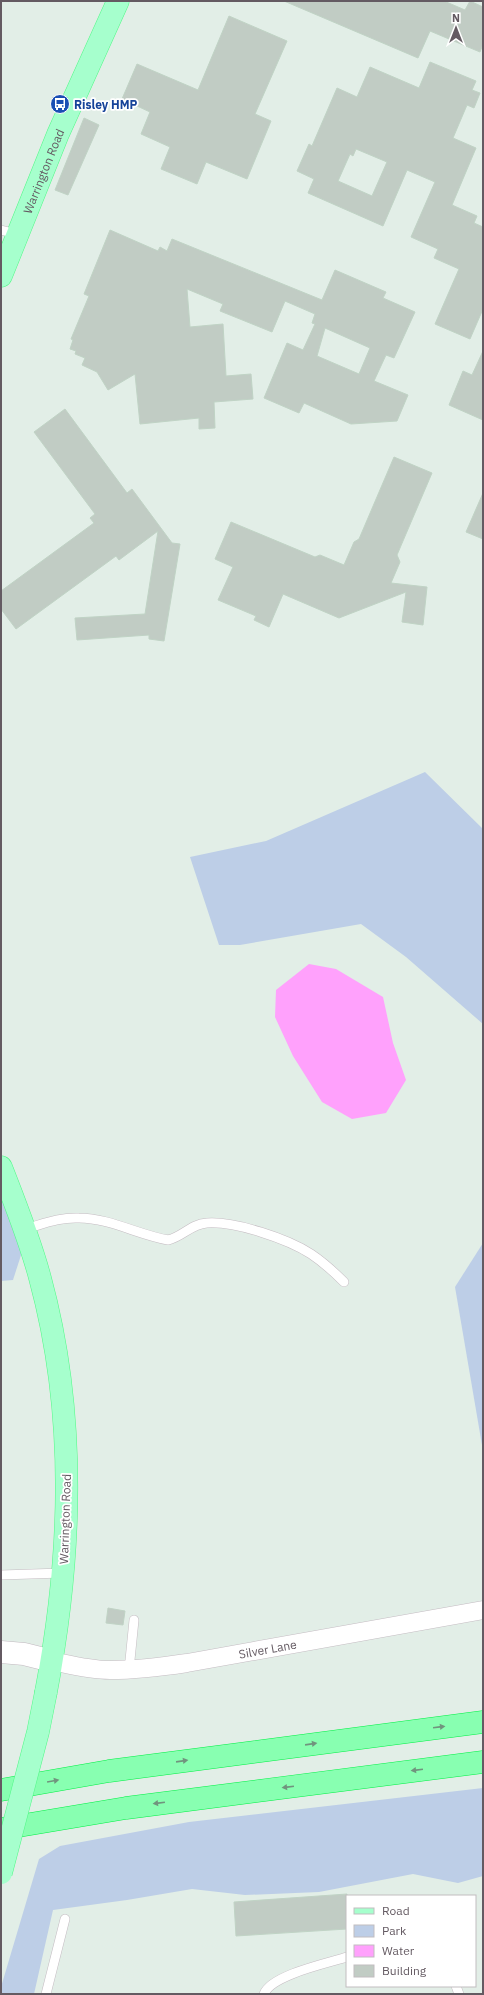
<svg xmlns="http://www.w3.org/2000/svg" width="484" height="1995" font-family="'IBM Plex Sans',sans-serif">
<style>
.green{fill:#bdcee7}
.water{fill:#ffa1fc}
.building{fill:#c1ccc4;stroke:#c0d3c5;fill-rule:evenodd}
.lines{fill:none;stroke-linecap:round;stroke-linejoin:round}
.lane-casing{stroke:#c4bcc2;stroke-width:10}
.street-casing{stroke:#c4bcc2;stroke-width:19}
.secondary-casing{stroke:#c1b8bf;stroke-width:23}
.primary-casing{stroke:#50f986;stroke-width:23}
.highway-casing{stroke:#00f045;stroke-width:23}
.lane{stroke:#fff;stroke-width:9}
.street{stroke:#fff;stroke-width:18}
.secondary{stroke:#fff;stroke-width:22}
.primary{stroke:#a6ffcd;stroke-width:22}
.highway{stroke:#88ffb1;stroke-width:22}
.primary-bridge-casing{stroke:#50f986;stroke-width:23;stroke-linecap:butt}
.primary-bridge{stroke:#a6ffcd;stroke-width:22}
.oneway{fill:#71947e}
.labels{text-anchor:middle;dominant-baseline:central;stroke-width:3.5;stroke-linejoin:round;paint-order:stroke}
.transit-label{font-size:12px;font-weight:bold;fill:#164399;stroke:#fff;text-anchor:start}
.street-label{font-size:12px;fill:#645a62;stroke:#fff}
</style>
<rect width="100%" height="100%" fill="#e2eee7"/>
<g class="green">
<polygon points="425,772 483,829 483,1024 406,957 361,924 240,945 219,945 190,857 266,841"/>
<polygon points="1,1196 22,1252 13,1280 1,1281"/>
<polygon points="483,1243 483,1451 455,1287"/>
<polygon points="483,1788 483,1876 458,1883 413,1874 319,1892 245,1895 192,1889 127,1900 53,1910 34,1994 1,1994 1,1987 39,1859 60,1846 189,1822"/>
</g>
<polygon class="water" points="309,964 336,969 383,997 393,1043 406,1080 386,1113 352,1119 322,1102 293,1056 275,1017 276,990"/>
<g class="building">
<polygon points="284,1 444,1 465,10 470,1 483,7 483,44 480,52 430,31 418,58"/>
<polygon points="229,16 287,41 255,114 271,121 247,179 206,162 197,184 161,169 170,147 141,134 150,112 122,99 137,64 198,90"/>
<path d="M430 62 476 81 472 90 480 93 474 108 467 105 453 138 476 148 452 205 477 216 474 223 483 227V309L470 339 435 324 459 269 434 258 438 249 411 237 435 182 407 170 383 226 308 193 314 179 297 171 309 144 312 146 337 88 357 97 370 67 419 88ZM356 149 387 162 372 196 338 181 350 154 353 156Z"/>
<polygon points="84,118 99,125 68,195 55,190"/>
<path d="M110 230 158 251 160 247 167 251 172 239 322 300 335 270 386 292 383 298 415 312 394 358 386 355 374 381 408 395 397 421 351 424 304 403 299 413 264 398 287 343 303 350 315 324 312 323 315 314 285 301 272 332 220 311 223 304 187 289 190 327 223 324 226 376 251 374 253 399 214 402 215 428 199 429V418L140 424 135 374 108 390 97 372 82 365 85 358 75 354 76 351 70 349 73 340 71 339 89 296 84 294ZM325 328 370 348 359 374 317 356Z"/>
<polygon points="483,351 483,420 449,405 463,371 472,375"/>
<polygon points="65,409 127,493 132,489 172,543 180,544 164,641 149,639 149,635 77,640 75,618 145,614 158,531 119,560 116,556 16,629 1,609 1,591 94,523 90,518 95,514 34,432"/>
<polygon points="394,457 432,473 397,555 400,562 391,583 427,587 423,625 402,622 406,592 339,618 283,594 269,627 254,620 256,616 218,600 233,567 215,559 231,522 315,557 320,555 344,565 354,542 359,539"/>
<polygon points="483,493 483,539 466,532"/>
<polygon points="108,1608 125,1611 123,1625 106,1623"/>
<polygon points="347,1894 347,1929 236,1936 234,1902"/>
</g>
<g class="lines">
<defs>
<g id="lane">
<polyline points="1,230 17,234"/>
<path d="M25 1229C43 1224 60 1217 79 1218 109 1218 139 1235 168 1240 182 1237 191 1224 207 1223 235 1221 288 1239 311 1254 323 1262 334 1272 344 1282"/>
<polyline points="1,1575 62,1573"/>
<polyline points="129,1670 134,1620"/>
<polyline points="456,1986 459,1994"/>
<polyline points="46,1994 65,1919"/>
<path d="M264 1994C271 1975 328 1963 347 1957"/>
</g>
<g id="street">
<path id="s1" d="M52 1661C71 1665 90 1670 110 1670 136 1670 161 1667 187 1663L483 1610"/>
</g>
<polyline id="secondary" points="1,1652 24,1654 52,1661"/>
<g id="primary">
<path id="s2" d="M1 276 58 134 118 1"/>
<path d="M1 1167C15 1203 30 1240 40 1278 77 1414 72 1556 46 1692"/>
</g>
<g id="highway">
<polyline points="1,1790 109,1771 483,1722"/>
<polyline points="1,1829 126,1808 483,1762"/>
</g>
</defs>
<use href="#lane" class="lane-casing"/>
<use href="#street" class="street-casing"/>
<use href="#secondary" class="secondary-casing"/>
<use href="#primary" class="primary-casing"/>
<use href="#highway" class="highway-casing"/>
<use href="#lane" class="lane"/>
<use href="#street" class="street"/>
<use href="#secondary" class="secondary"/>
<use href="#primary" class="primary"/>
<use href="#highway" class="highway"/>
<defs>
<polyline id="primary-bridge" points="1,1873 38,1732 46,1692"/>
</defs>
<use href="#primary-bridge" class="primary-bridge-casing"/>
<use href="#primary-bridge" class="primary-bridge"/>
</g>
<defs><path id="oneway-solid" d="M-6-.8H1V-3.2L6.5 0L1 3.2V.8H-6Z"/></defs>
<g class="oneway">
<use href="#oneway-solid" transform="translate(439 1727) rotate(-7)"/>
<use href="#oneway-solid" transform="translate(311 1744) rotate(-8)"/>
<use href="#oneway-solid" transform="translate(182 1761) rotate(-8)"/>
<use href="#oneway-solid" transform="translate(417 1770) rotate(173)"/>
<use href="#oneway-solid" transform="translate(53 1781) rotate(-10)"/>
<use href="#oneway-solid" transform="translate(288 1787) rotate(173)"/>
<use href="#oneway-solid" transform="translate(159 1803) rotate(173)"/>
</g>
<defs>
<symbol id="bus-disc" viewBox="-11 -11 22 22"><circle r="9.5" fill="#1a4fb4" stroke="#fff"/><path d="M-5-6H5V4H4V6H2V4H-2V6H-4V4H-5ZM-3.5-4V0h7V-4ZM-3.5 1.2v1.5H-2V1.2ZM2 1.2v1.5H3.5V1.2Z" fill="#fff"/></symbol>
</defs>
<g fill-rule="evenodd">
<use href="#bus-disc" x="49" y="93" width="22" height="22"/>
</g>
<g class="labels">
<g class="transit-label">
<text x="74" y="104">Risley HMP</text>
</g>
<g class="street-label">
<text stroke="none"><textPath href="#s2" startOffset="113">Warrington Road</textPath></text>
<text transform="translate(65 1519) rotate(-88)">Warrington Road</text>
<text stroke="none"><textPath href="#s1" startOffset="218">Silver Lane</textPath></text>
</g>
</g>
<rect width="484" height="1995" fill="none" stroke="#645a62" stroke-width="4"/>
<rect x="346" y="1895" width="130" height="92" fill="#ffffff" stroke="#c1bdc0"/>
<rect x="354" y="1908" width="20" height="6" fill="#a6ffcd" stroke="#c1bdc0"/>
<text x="382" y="1915" font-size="12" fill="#645a62">Road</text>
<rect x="354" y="1925" width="20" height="12" fill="#bdcee7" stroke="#c1bdc0"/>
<text x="382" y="1935" font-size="12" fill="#645a62">Park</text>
<rect x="354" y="1945" width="20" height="12" fill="#ffa1fc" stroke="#c1bdc0"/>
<text x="382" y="1955" font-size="12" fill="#645a62">Water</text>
<rect x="354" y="1965" width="20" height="12" fill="#c1ccc4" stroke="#c1bdc0"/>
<text x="382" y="1975" font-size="12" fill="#645a62">Building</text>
<g transform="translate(456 28)" stroke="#ffffff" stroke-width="3" paint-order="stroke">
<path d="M0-3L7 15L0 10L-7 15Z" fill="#645a62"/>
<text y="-6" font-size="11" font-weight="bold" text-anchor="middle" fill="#645a62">N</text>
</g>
</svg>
